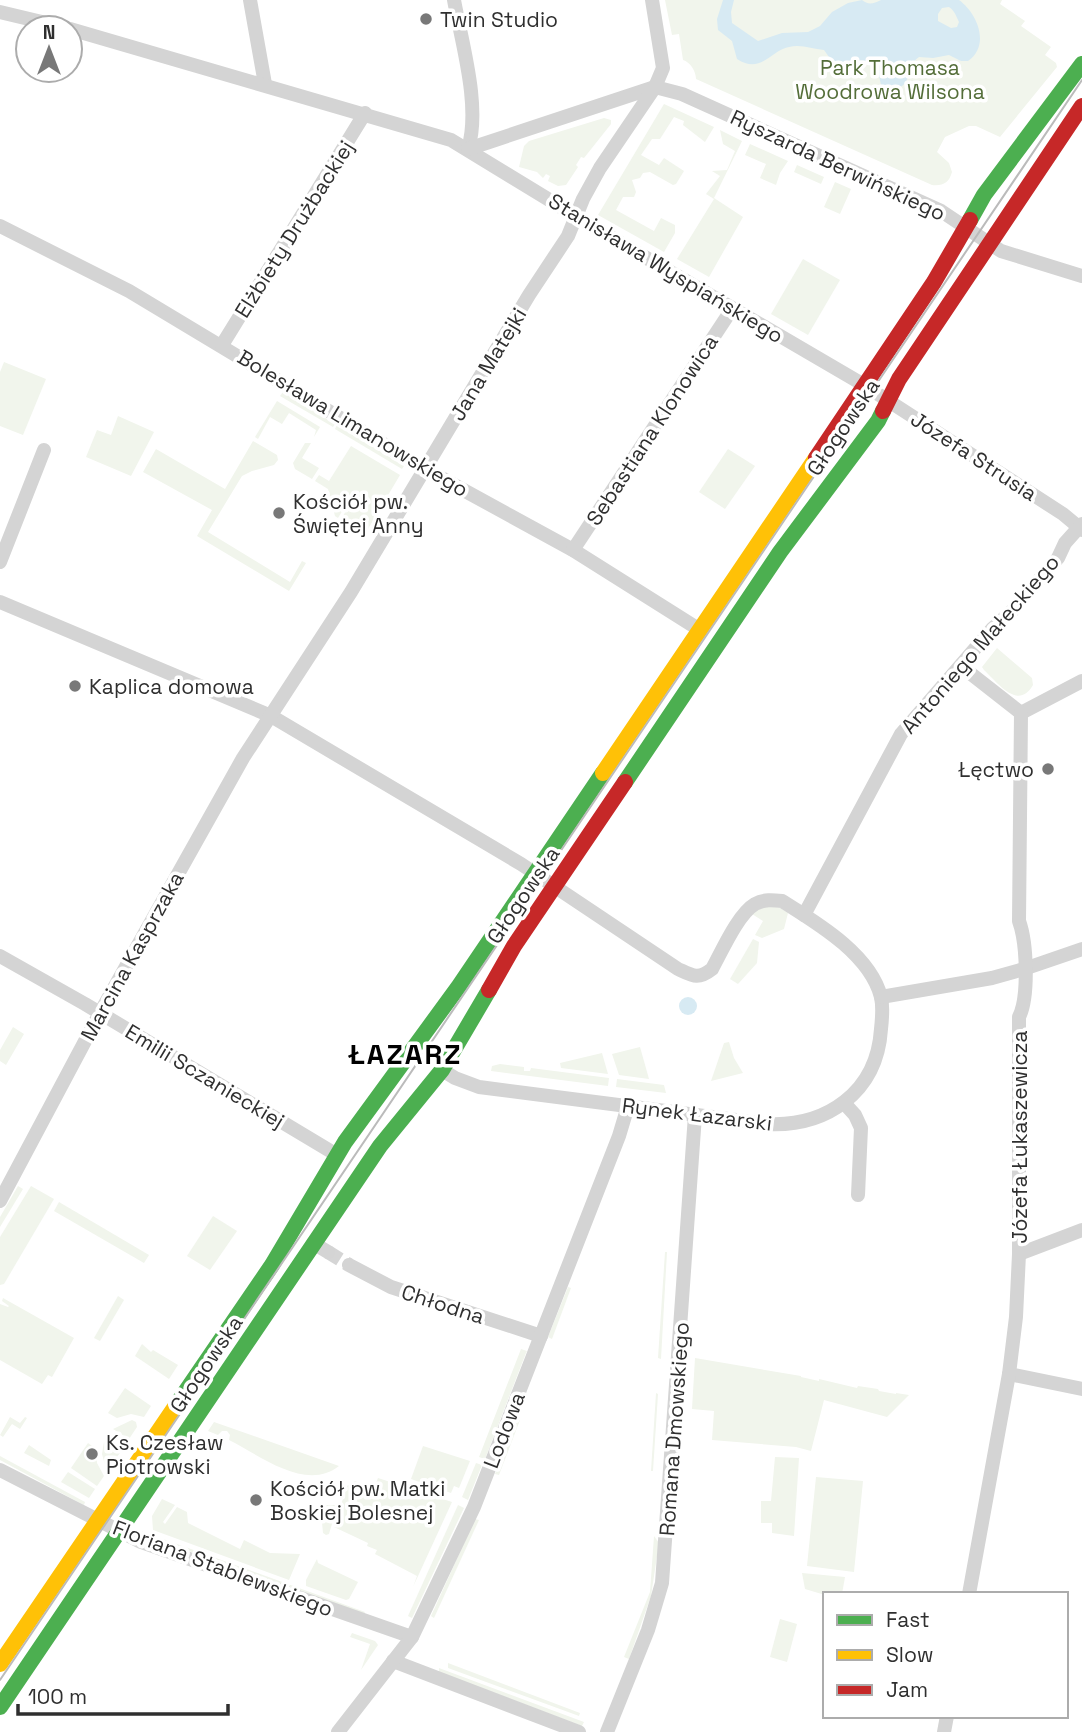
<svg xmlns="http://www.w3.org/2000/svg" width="1082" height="1732" font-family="'Space Grotesk',sans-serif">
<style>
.green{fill:#f1f5ec}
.water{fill:#d7eaf3;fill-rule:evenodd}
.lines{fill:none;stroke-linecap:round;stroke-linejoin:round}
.street-tunnel{stroke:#d5d5d5;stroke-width:14;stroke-dasharray:14 7;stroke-linecap:butt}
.street{stroke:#d4d4d4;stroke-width:14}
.fast{stroke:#4caf50;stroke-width:16}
.slow{stroke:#ffc107;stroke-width:16}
.jam{stroke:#c62828;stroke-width:16}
.tram{stroke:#bbb;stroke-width:2}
.poi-dot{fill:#787878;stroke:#fff;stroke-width:2.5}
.labels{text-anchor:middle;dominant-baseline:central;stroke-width:7;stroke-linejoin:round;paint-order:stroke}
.poi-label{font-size:21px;fill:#2f2f2f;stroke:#fff;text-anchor:start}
.park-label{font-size:21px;fill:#546e39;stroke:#fff}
.street-label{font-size:21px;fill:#2f2f2f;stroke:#fff}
.district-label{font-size:28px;font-weight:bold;letter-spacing:2px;fill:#000;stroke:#fff}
</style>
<rect width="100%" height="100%" fill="#fff"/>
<g class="green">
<path d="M665 0H1002L1000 4 1025 21 1021 26 1051 47 1045 55 1056 63 1057 67 1000 137 976 126H969L945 137 937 152 949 163 952 172C949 183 943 186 932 185L696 79C696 71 690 62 683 60L679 34 672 35Z"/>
<polygon points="664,104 714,127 705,142 683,125 684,121 674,117 660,139 652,139 641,155 659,165 664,158 684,171 676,184 673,185 650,172 643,173 640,178 632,180 636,192 634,197 623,197 616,210 654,231 661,218 675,225 675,233 664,252 598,215"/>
<polygon points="604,118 611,120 611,124 584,158 581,157 576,165 578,167 566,185 558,186 548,181 550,176 546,174 543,178 537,172 519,167 524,146 529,141"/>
<polygon points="720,130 742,141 714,198 743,217 709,277 677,259 714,199 706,194 720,176 712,171 727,170 735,151 723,144"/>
<polygon points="750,144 788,161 780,173 776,185 760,178 766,164 745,155"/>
<polygon points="797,165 824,177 821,184 794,172"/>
<polygon points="835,182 851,189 840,214 824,207"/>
<polygon points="803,259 840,280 808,335 771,314"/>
<polygon points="4,362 46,379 23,435 0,426 0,372"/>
<polygon points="283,392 335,424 333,427 280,396"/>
<polygon points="277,401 320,427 314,437 316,430 289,413 282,424 270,417 258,439 255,437"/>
<polygon points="118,416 154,432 131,476 86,457 97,430 111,435"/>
<polygon points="337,425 404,466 402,469 335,429"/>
<polygon points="253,441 277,455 278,460 274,465 252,471 242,476 208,532 290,582 302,561 306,563 289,591 197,536 212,510 143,472 156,449 225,489"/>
<polygon points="305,443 311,443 302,458 319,468 312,479 295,469 293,463"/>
<polygon points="351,446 400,475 365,534 341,520 351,501 349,500 338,518 335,516 328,489 315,481 319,475 329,481"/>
<polygon points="728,449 755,466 725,509 699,492"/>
<path d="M997 648 1032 678 1033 685C1018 711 998 683 984 670L982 667Z"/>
<polygon points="764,905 780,908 788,913 784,929 762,938 755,935 763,921 752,914"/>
<polygon points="753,939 759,942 757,963 738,984 730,979"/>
<polygon points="13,1027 24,1034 6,1065 0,1061 0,1050"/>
<polygon points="729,1042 734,1058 743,1073 711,1081 724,1043"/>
<polygon points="640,1047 649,1079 619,1075 612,1054"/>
<polygon points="602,1053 608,1074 561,1068 560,1063"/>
<polygon points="500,1064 524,1067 524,1071 530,1071 531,1068 609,1078 608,1086 491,1071 492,1066"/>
<polygon points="617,1079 664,1085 666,1093 616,1087"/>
<polygon points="18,1186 23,1189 0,1227 0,1217"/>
<polygon points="31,1186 54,1199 4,1284 0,1285 0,1237"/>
<polygon points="59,1202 149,1255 144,1263 54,1211"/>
<polygon points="213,1216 237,1231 210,1270 187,1256"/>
<polygon points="665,1252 667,1252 661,1359 658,1358"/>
<polygon points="568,1287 571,1288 552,1339 548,1337"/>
<polygon points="118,1296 124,1300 100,1341 94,1338"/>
<polygon points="3,1298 74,1338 52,1377 48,1375 42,1384 0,1360 0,1304 8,1307 9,1306 2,1301"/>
<polygon points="142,1344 151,1352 153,1350 178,1365 169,1379 135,1356"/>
<polygon points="521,1349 527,1351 526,1353 485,1459 479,1457"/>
<polygon points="695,1358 801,1376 801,1377 819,1381 819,1379 857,1388 858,1386 878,1389 879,1391 896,1394 896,1393 909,1395 887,1417 824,1400 811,1451 796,1447 712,1440 714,1411 692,1409"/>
<polygon points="125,1388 151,1406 144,1417 131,1414 117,1418 108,1413"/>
<polygon points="656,1393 658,1394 653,1471 651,1471"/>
<polygon points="10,1417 20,1423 25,1417 27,1418 20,1429 12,1424 3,1437 0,1435"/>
<polygon points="516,1419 520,1420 499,1475 495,1474"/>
<polygon points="132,1420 136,1422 137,1427 129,1439 113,1429"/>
<path d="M214 1422 339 1466C306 1492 261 1456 229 1440L230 1435 227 1431H222L218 1435 208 1431Z"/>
<polygon points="104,1442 120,1453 110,1466 105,1465 102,1454"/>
<polygon points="88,1443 96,1449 97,1463 104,1476 97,1486 71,1468"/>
<polygon points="29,1445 51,1460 49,1466 24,1453"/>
<polygon points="423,1446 470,1461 459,1488 454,1486 451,1493 411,1479"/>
<polygon points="0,1456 85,1502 84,1505 80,1503 0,1460"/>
<polygon points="775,1457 799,1458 794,1536 772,1533 772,1523 761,1523 761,1501 771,1501"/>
<polygon points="476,1463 482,1465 468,1500 462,1497"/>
<polygon points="68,1472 95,1489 89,1498 61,1482"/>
<polygon points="816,1477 863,1481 854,1572 807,1566"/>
<polygon points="378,1478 452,1502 413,1587 417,1576 375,1554 377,1550 367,1546 368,1543 334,1527 347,1486 355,1481 374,1488"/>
<polygon points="162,1499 175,1505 163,1522 165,1524 177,1507 187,1512 188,1523 240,1549 244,1540 270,1553 300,1554 289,1580 153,1530 152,1516"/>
<polygon points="325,1505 335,1505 337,1507 329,1534 326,1535 323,1533 321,1512"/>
<polygon points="458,1505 464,1508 412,1618 408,1616"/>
<polygon points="475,1519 479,1520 434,1618 431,1616"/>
<polygon points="141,1531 365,1612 364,1614 144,1535"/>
<polygon points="654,1536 659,1543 651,1596 629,1659 624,1657 650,1592"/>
<polygon points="317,1559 318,1563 358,1582 349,1599 346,1600 306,1586 306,1580"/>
<polygon points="802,1573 845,1577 842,1594 825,1595 805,1589"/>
<polygon points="780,1619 797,1624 787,1662 770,1657"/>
<polygon points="352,1633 375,1641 378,1645 361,1670 370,1644 350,1637"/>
<polygon points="448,1663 580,1713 579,1716 448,1668"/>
<polygon points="439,1668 584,1722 582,1726 439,1672"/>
</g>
<g class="water">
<path d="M723 0H734L731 12 732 23 758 41 782 33 808 32 820 26 832 12 848 3 862 0C868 5 873 4 881 0H959C977 13 991 45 968 61H961L949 55 933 58 919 57C902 69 917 86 889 91L881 85 878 71 867 61 854 60 841 68 836 67 824 50C812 49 801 44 789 47 771 50 761 75 737 59L732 41 718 30 717 19ZM949 7C955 11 956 16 959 22L957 27 951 28 938 21V14L942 8Z"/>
<circle cx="688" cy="1006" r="9"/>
</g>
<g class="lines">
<polyline class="street-tunnel" points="328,1252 349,1265"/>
<g class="street">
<polyline points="250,0 265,84"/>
<path d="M454 0C462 44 481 107 468 149"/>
<polyline points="0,12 67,28"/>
<polyline points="70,29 451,140 602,232 864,385 1063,514 1082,530"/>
<polyline points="655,87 682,94 941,211 1001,251 1082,276"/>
<polyline points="468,149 655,87"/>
<polyline points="0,226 129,291 425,469 573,550 700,630"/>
<polyline points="222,345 365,113"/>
<polyline points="573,550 732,309"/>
<polyline points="0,562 44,450"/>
<path d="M0 602 271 716 521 864 678 969C693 976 698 980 712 969 722 951 738 914 755 904 764 899 773 900 782 901 817 923 870 954 881 997 883 1006 882 1020 881 1029 877 1093 826 1127 767 1124L479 1087 455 1078 442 1070"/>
<polyline points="961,666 1021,713"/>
<polyline points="1021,713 1082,681"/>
<polyline points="804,915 901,734 992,629 1012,611 1058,558 1065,543 1082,524"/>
<polyline points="0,956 85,1004 337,1155"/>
<polyline points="881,997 992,978 1024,969 1082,949"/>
<polyline points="845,1104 855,1115 861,1128 858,1195"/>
<polyline points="0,1201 100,1013 243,758 351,592 529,295 568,236 583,199 600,168 655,87 663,68 652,0"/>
<polyline points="313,1243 328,1252"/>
<polyline points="1019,1254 1082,1230"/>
<polyline points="349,1265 391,1287 541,1336"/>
<polyline points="1009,1374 1082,1389"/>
<polyline points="0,1470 141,1542 412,1637"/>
<path d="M969 1594 1009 1374 1016 1317 1019 1254V1017C1029 997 1027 943 1019 921L1021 713"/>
<polyline points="393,1661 579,1732"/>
<polyline points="338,1732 412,1637 474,1507 619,1136 628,1106"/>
<polyline points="607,1732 648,1630 662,1583 695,1115"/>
<polyline points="944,1732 947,1716"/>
</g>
<g class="fast">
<polyline points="970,220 984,195 1082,64"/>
<polyline points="625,782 780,552 878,421 883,411"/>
<polyline points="177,1404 272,1265 345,1142 459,986 603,773"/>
<polyline points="0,1707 380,1146 442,1070 489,990"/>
</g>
<g class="slow">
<polyline points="603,773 816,458"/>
<polyline points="0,1664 177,1404"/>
</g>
<g class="jam">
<polyline points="883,411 899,379 1082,106"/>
<polyline points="816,458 934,282 970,220"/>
<polyline points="489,990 514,946 625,782"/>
</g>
<polyline class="tram" points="0,1680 1082,80"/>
</g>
<g class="poi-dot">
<circle cx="426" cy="19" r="7"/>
<circle cx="279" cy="513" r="7"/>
<circle cx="75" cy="686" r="7"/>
<circle cx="1048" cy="769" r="7"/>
<circle cx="92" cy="1454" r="7"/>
<circle cx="256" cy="1500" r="7"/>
</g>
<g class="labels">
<g class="poi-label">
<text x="440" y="19">Twin Studio</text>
<text x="293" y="501">Kościół pw.<tspan x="293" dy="24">Świętej Anny</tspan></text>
<text x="89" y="686">Kaplica domowa</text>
<text x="1034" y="769" text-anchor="end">Łęctwo</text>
<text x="106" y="1442">Ks. Czesław<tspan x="106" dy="24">Piotrowski</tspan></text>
<text x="270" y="1488">Kościół pw. Matki<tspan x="270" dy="24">Boskiej Bolesnej</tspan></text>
</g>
<g class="park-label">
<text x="890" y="67">Park Thomasa<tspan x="890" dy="24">Woodrowa Wilsona</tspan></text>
</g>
<g class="street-label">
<text transform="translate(838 165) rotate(25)">Ryszarda Berwińskiego</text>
<text transform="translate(294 229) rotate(-58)">Elżbiety Drużbackiej</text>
<text transform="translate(666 268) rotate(31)">Stanisława Wyspiańskiego</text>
<text transform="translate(488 364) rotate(-59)">Jana Matejki</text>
<text transform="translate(353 423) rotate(31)">Bolesława Limanowskiego</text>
<text transform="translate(843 427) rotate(-56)">Głogowska</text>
<text transform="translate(652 430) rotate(-57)">Sebastiana Klonowica</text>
<text transform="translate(974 456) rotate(33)">Józefa Strusia</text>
<text transform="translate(980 644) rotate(-49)">Antoniego Małeckiego</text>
<text transform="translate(523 895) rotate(-56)">Głogowska</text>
<text transform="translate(132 956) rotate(-61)">Marcina Kasprzaka</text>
<text transform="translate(205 1076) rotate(31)">Emilii Sczanieckiej</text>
<text transform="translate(697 1114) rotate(7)">Rynek Łazarski</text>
<text transform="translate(1019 1137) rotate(-90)">Józefa Łukaszewicza</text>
<text transform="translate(443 1304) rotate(18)">Chłodna</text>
<text transform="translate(206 1364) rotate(-56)">Głogowska</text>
<text transform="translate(674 1429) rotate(-86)">Romana Dmowskiego</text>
<text transform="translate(504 1430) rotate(-69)">Lodowa</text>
<text transform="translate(223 1568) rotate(21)">Floriana Stablewskiego</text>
</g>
<g class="district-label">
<text x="405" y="1054">ŁAZARZ</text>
</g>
</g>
<rect x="823" y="1592" width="245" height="126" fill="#ffffff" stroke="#acacac" stroke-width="2"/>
<rect x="837" y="1615" width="35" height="10" fill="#4caf50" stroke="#acacac" stroke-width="2"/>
<text x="886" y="1627" font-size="21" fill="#2f2f2f">Fast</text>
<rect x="837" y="1650" width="35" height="10" fill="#ffc107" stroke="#acacac" stroke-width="2"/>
<text x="886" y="1662" font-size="21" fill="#2f2f2f">Slow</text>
<rect x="837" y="1685" width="35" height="10" fill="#c62828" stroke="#acacac" stroke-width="2"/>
<text x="886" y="1697" font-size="21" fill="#2f2f2f">Jam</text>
<g transform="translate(49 49)"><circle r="33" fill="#ffffff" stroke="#acacac" stroke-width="2"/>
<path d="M0-5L12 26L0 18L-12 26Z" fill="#787878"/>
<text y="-10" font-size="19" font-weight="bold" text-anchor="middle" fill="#2f2f2f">N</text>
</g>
<path d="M18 1704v10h210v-10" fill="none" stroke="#2f2f2f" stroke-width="3.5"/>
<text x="28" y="1704" font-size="21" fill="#2f2f2f" stroke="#ffffff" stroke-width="5" paint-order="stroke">100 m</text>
</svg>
